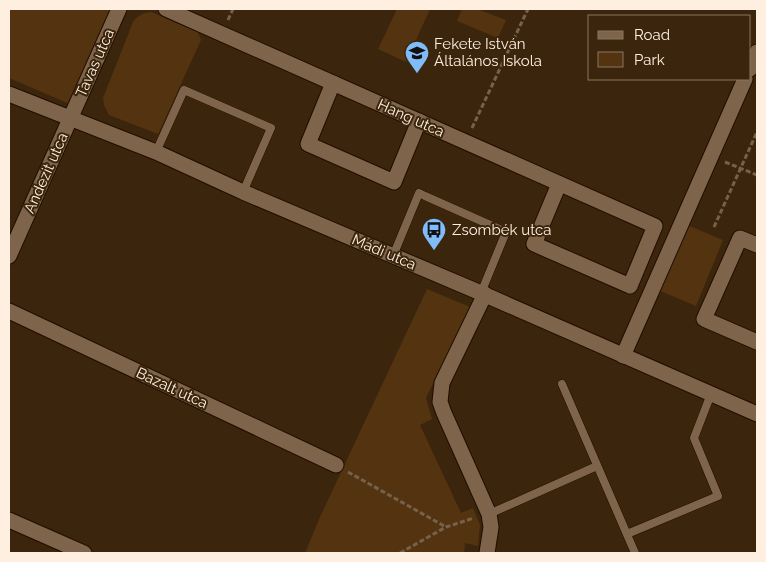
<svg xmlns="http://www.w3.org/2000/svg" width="766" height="562" font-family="Raleway,sans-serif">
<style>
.green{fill:#543410}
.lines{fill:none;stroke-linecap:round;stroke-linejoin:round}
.lane-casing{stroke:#210d00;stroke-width:9}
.street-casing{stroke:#210d00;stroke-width:17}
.path{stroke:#76624c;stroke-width:3;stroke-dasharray:5 2.5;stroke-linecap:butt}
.lane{stroke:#7d644b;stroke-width:8}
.street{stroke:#7d644b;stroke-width:15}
.labels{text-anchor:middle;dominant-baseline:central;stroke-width:4;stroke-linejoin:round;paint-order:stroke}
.poi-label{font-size:15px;fill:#feefe0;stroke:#3b250c;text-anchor:start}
.street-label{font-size:15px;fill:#feefe0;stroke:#3b250c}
</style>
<rect width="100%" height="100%" fill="#3b250c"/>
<g class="green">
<polygon points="11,9 115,9 72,105 9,78 9,13"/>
<polygon points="397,9 430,9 406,62 378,49"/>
<polygon points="462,9 477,9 506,20 498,38 457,21"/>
<path d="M151 12 198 32 201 40 158 134 109 115 104 105 103 98 133 22C138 15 143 13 151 12Z"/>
<polygon points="687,225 723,240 696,306 658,290"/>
<polygon points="427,289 470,307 426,398 432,419 420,425 461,513 473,508 480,525 478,546 465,543 464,553 305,553 320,517"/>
</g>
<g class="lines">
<defs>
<g id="lane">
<polyline points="156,152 184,90 271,128 243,192"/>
<polyline points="393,256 419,193 425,196 506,232 481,293"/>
<polyline points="562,384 635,553"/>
<polyline points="489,514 597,466"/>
<polyline points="627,534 718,496 694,438 711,394"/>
</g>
<g id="street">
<polyline points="166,9 655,226 630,286 534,244 559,184"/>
<polyline points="750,69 757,52"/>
<polyline points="333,83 308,144 394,182 419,121"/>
<polyline points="9,94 156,152 243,192 481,293 757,414"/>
<polyline points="757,245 740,238 704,319 757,342"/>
<polyline points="9,256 119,9"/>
<polyline points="485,294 442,383 440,402 444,413 489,514 491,527 487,553"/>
<polyline points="9,311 336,465"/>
<polyline points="623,356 745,79"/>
<polyline points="9,520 84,553"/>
</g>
</defs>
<use href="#lane" class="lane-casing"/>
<use href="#street" class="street-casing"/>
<g class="path">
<polyline points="228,20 233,9"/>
<polyline points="472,128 528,9"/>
<polyline points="725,162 757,175"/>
<polyline points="714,227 757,132"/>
<polyline points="348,472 446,527"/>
<polyline points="400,553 446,527 474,518"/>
</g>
<use href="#lane" class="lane"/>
<use href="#street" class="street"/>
</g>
<defs>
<symbol id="school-pin" viewBox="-11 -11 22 30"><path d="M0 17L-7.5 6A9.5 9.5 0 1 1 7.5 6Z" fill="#81bcfa" stroke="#3b250c"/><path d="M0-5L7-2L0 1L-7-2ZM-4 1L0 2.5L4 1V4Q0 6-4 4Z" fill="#111"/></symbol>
<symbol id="bus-pin" viewBox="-11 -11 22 30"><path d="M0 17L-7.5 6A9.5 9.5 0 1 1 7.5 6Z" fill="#81bcfa" stroke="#3b250c"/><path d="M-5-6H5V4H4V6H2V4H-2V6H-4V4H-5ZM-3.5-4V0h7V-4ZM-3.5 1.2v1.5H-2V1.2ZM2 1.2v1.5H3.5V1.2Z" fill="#111"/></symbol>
</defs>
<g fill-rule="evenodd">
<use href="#school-pin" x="403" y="39" width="28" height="38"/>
<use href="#bus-pin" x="420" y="216" width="28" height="38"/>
</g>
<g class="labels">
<g class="poi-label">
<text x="434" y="44">Fekete István<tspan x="434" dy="17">Általános Iskola</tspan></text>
<text x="452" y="230">Zsombék utca</text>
</g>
<g class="street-label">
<text transform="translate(95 63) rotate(-66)">Tavas utca</text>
<text transform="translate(411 118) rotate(24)">Hang utca</text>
<text transform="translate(46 173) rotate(-66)">Andezit utca</text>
<text transform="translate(384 252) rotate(23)">Mádi utca</text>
<text transform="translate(172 388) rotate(25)">Bazalt utca</text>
</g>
</g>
<rect width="766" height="562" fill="none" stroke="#feefe0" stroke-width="20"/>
<rect x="588" y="15" width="162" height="65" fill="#3b250c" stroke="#897661"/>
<rect x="598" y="31" width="25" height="8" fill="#7d644b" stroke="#897661"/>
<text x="634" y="40" font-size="15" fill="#feefe0">Road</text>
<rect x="598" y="52" width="25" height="15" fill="#543410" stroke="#897661"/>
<text x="634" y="65" font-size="15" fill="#feefe0">Park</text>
</svg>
